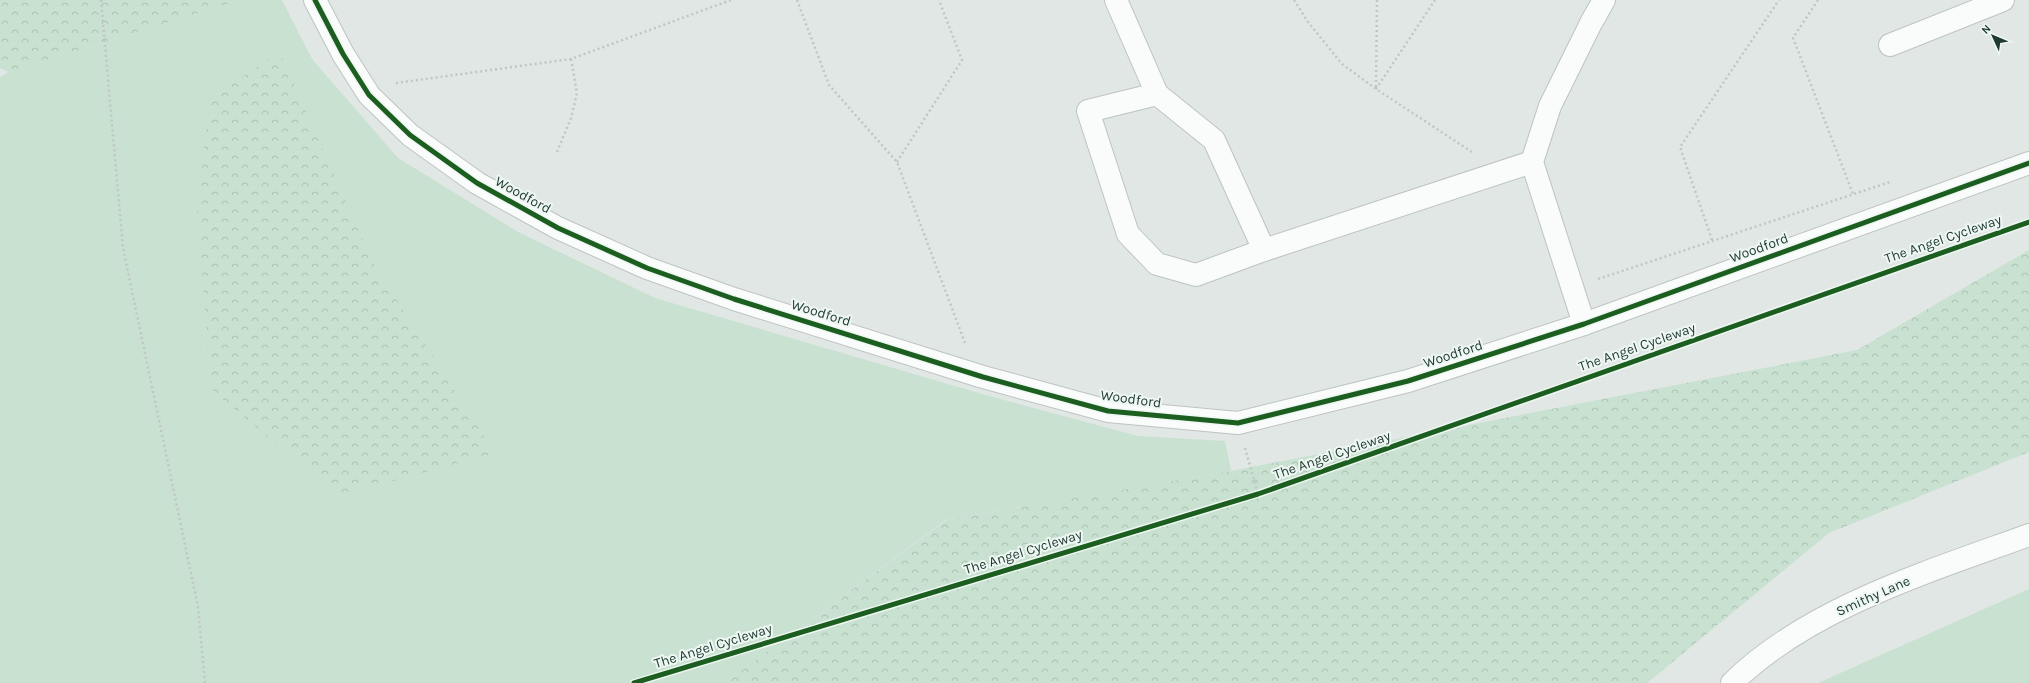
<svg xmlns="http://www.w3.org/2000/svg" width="2029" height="683" font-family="Karla,sans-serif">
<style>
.grass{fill:#c9e1d0}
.forest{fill:url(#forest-crowns)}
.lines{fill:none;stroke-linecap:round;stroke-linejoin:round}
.minor-casing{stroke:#bec4c1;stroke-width:24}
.path{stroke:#bfc7c5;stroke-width:2.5;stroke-dasharray:2 3;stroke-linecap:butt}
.minor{stroke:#fafbfb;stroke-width:22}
.cycleway-casing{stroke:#eef7f2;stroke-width:8}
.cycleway{stroke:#1b5e20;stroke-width:5}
.labels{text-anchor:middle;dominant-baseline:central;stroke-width:4;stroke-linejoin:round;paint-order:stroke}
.street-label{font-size:14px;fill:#1f3a33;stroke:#eef7f2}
</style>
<defs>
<pattern id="forest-crowns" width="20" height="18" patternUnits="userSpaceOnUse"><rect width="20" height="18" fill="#c9e1d0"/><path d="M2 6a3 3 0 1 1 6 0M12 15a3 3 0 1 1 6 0" fill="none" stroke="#acc2b3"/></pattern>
</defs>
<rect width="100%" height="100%" fill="#e1e7e4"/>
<g class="grass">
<polygon points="240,0 282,0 312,59 398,158 518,232 655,298 982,394 1138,436 1225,441 1231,471 946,520 725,683 0,683 0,77 9,72"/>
<polygon points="2029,589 2029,683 1818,683"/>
</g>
<g class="forest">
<polygon points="0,0 240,0 9,72 0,68"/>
<polygon points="279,51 374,265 495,453 338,496 211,389 197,206 210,100"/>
<polygon points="2029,250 2029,452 1829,533 1647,683 725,683 947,520 1231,471 1857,350"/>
</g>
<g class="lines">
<defs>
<g id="minor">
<polyline points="315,0 343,54 369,95 410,135 477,183 558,228 647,268 734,299 983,377 1108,411 1238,423 1408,381 1584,324 2029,163"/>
<polyline points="1116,0 1157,94 1214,140 1264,250"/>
<polyline points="1890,45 2003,0"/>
<polyline points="1157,94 1088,111 1128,234 1157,264 1196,275 1264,250 1532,162"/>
<polyline points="1584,324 1532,162 1550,106 1591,23 1604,0"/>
<path d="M1732 683C1808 608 1930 571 2029 535"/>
</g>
</defs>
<use href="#minor" class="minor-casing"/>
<g class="path">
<polyline points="101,0 123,248 198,607 205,683"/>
<polyline points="797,0 829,85 897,162 965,343"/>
<polyline points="1294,0 1308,22 1342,64 1376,89 1472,152"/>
<polyline points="1818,0 1793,38 1853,194"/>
<polyline points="396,83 571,59 731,0"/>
<polyline points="1376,87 1377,0"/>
<polyline points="1376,89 1435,0"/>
<polyline points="557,152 571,118 577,93 571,59"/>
<polyline points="897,162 962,60 939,0"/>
<polyline points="1712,240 1680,147 1779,0"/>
<polyline points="1598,279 1890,182"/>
<polyline points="1245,448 1258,494"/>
</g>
<use href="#minor" class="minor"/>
<defs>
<g id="cycleway">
<polyline points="315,0 343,54 369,95 410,135 477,183 558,228 647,268 734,299 983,377 1108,411 1238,423 1408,381 1584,324 2029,163"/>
<polyline points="634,683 1258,494 2029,222"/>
</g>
</defs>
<use href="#cycleway" class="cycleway-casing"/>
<use href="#cycleway" class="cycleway"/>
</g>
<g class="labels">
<g class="street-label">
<text transform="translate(523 195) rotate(29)">Woodford</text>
<text transform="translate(1943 239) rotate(-19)">The Angel Cycleway</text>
<text transform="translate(1759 248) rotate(-20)">Woodford</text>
<text transform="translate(821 313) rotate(17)">Woodford</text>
<text transform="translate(1637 347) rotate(-19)">The Angel Cycleway</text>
<text transform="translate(1453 354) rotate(-18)">Woodford</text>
<text transform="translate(1131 399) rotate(8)">Woodford</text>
<text transform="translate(1332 455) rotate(-19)">The Angel Cycleway</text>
<text transform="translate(1023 552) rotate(-17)">The Angel Cycleway</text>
<text transform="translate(1873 596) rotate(-24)">Smithy Lane</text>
<text transform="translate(713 646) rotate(-17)">The Angel Cycleway</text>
</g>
</g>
<g transform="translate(1993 36) rotate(314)" stroke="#eef7f2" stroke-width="3" paint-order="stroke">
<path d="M0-3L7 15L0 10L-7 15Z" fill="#1f3a33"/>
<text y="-6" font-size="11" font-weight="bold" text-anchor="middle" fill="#1f3a33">N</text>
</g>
</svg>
